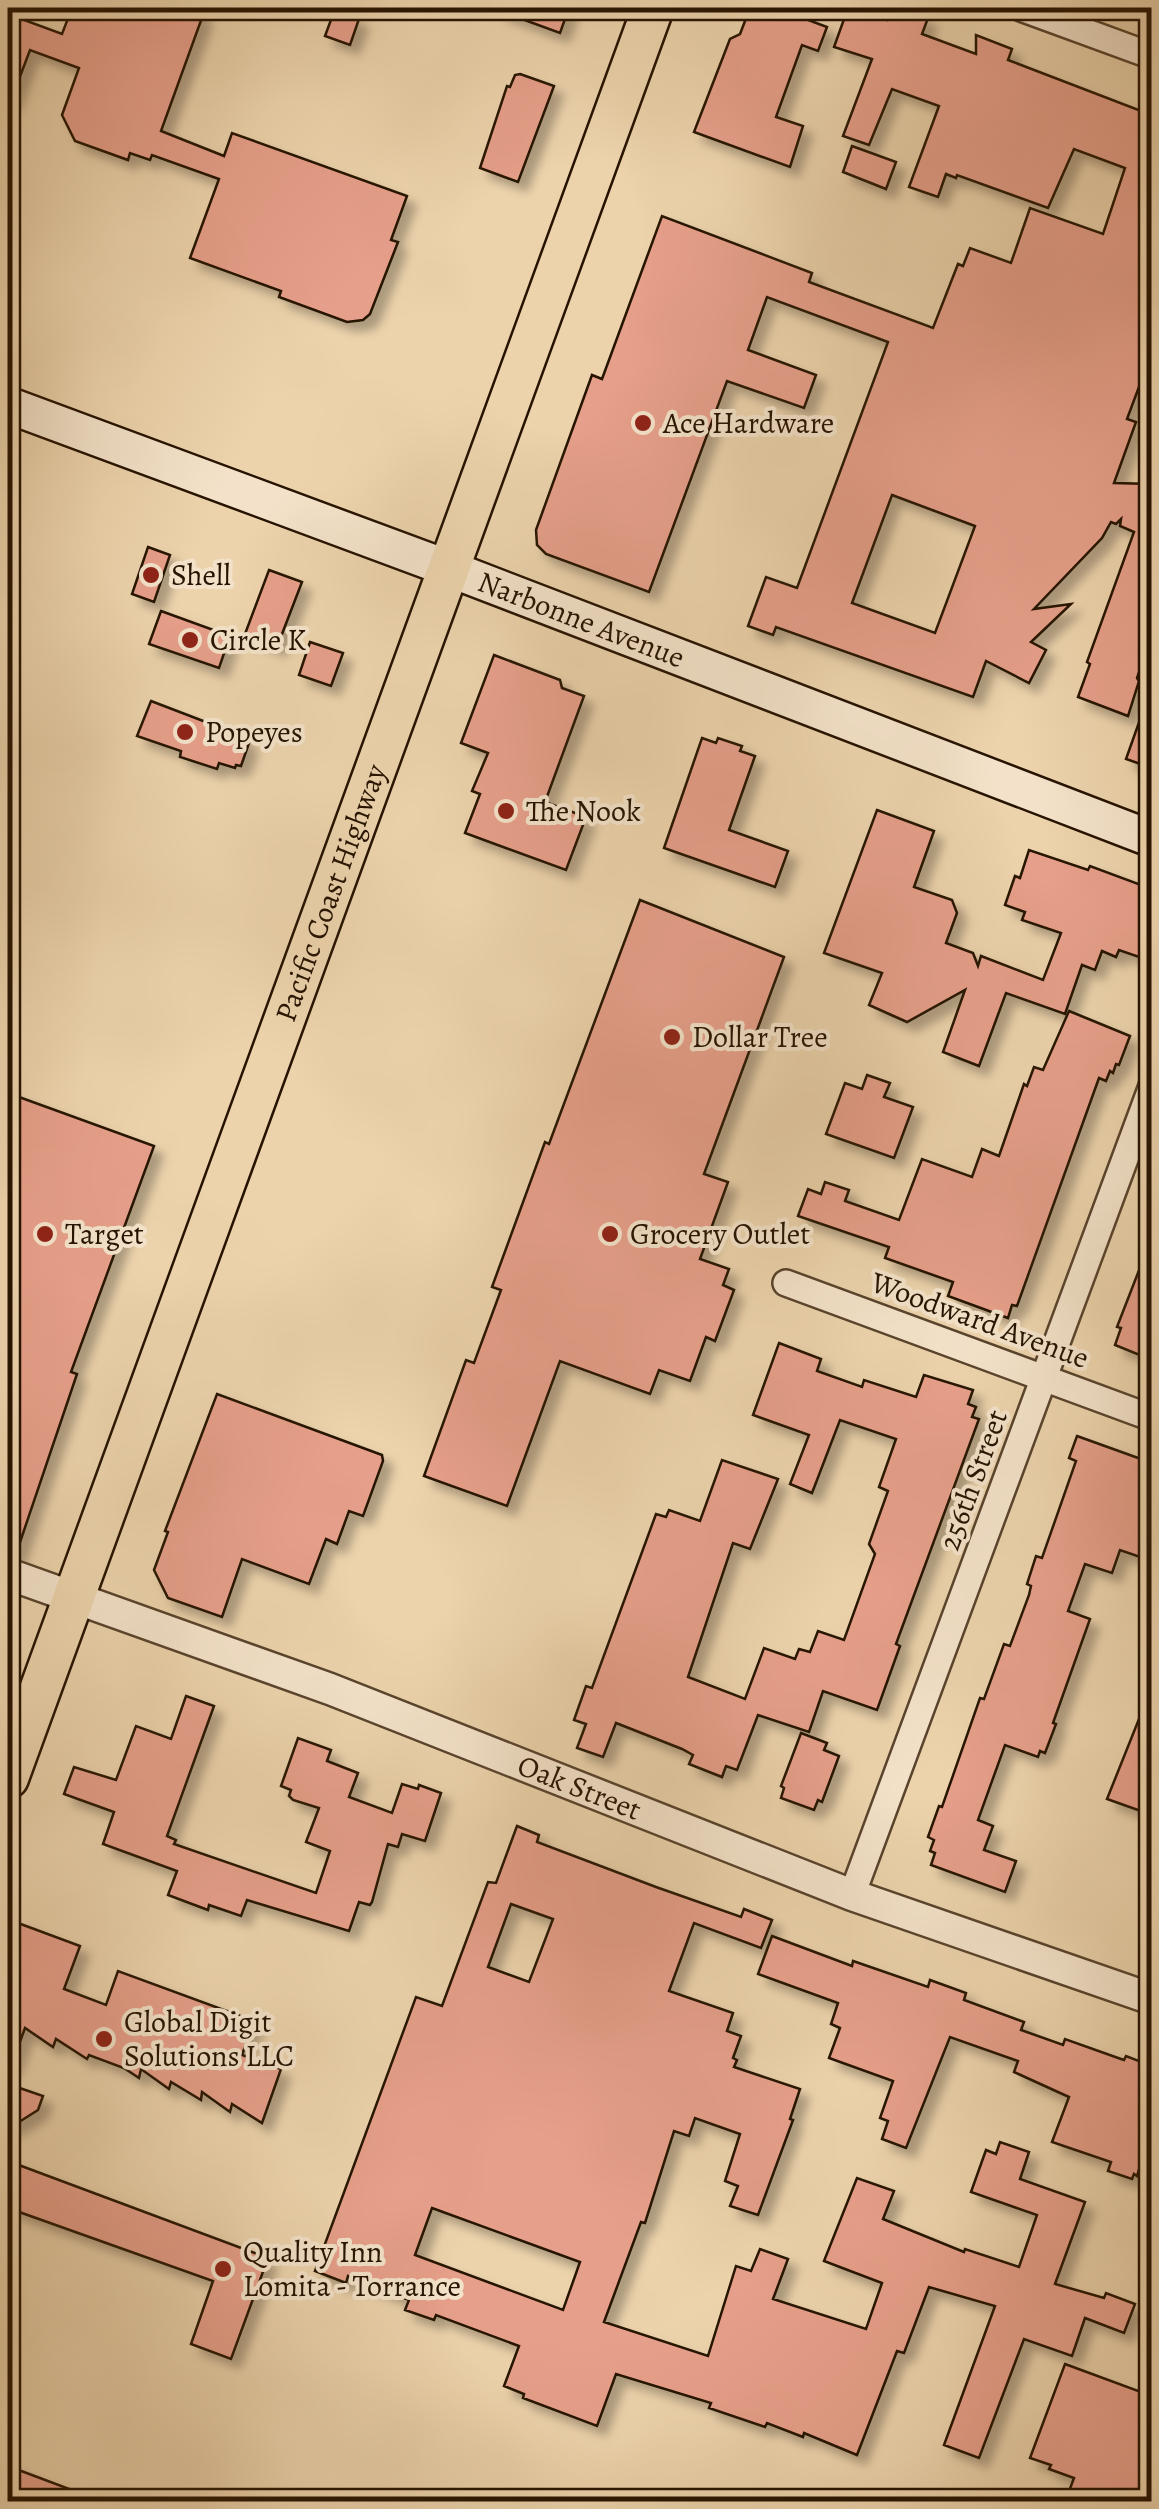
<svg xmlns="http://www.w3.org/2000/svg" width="1159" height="2509" font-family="Alegreya,serif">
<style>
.building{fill:#e69f8a;stroke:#261301;stroke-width:2.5;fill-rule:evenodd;filter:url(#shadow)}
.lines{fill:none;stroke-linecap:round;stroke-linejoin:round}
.minor-casing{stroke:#58432c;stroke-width:30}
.tertiary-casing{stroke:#58432c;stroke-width:35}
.secondary-casing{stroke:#261301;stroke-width:40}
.trunk-casing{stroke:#261301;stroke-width:45}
.minor{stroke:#f3e2c9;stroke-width:25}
.tertiary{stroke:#f3e2c9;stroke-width:30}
.secondary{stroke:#f3e2c9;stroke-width:35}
.trunk{stroke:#ecd3ac;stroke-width:40}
.poi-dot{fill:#8f2418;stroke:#f3e2c9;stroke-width:4}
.labels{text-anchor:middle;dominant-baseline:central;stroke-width:8;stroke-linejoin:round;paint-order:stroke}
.poi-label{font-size:30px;fill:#261301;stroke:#f3e2c9;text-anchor:start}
.street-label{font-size:30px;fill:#261301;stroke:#f3e2c9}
</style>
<defs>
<filter id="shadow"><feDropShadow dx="9" dy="9" stdDeviation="5" flood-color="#0004"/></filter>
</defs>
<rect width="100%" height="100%" fill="#ecd3ac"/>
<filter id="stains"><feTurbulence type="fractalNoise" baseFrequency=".002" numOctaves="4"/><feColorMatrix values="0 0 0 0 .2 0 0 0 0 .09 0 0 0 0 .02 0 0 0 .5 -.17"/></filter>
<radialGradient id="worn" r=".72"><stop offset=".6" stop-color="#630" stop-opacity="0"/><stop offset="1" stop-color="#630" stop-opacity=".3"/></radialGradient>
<g class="building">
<polygon points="72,8 200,8 198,13 203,15 161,131 224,156 232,133 407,196 391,240 398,242 370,314 363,320 347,322 279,297 281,291 190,258 219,179 152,155 150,160 130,153 128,160 75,141 62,115 79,68 30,50 10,103 8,102 8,14 62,34"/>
<polygon points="498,8 569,8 560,33 497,10"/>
<polygon points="750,8 775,18 779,9 827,27 818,51 802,45 776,117 803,126 790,167 694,132 730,39 740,34"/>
<path d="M848 8 887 20 892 8H901L928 18 922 34 976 54V35L1012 49 1008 60 1149 114 1140 138 1152 140V352L1127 419 1136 422 1114 483 1152 484V634L1137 678 1139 681 1128 716 1078 697 1090 664 1087 662 1134 532 1120 526 1121 519 1116 524 1111 522 1102 538 1034 609 1071 604 1031 642 1046 650 1029 683 986 661 973 697 776 627 773 635 748 626 766 577 797 588 888 342 767 297 748 350 816 375 804 408 727 381 649 592 546 554 537 545 536 530 592 375 602 379 662 216 812 273 809 282 933 328 958 264 963 266 970 248 1011 263 1030 208 1103 234 1125 168 1074 149 1048 208 957 175 956 178 946 174 938 197 909 187 939 106 892 89 869 145 843 136 872 59 834 47ZM892 495 975 526 935 633 852 603Z"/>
<polygon points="335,9 359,19 350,45 325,36"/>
<polygon points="520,74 554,86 518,182 480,168 507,86 510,87 515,75"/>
<polygon points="852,146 896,162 886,189 843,172"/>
<polygon points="148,547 170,555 154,602 132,594"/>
<polygon points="269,570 302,582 277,647 245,634"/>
<polygon points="161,611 230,636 219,668 149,644"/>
<polygon points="310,642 343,653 331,686 299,675"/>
<polygon points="494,655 560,680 562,688 584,696 545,802 586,817 566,870 465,833 480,794 472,791 488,753 461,743"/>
<polygon points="1148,697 1152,697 1152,768 1126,759"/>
<polygon points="151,701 245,737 243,741 249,743 241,766 236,765 235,768 219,763 217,769 180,757 181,751 137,736"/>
<polygon points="702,738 716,743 718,738 742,746 740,751 755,756 729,830 788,851 775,887 664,848"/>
<polygon points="877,810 934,831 914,887 952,900 957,913 946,943 973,953 978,966 981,956 1043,980 1061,933 1022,920 1025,912 1005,905 1015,876 1020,878 1029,850 1088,870 1090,866 1152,889 1152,939 1144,956 1140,954 1139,957 1119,950 1116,957 1102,951 1095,970 1082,965 1065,1014 1006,993 979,1066 943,1052 965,990 907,1022 869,1005 882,973 824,953"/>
<polygon points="640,900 784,957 704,1174 728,1182 700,1259 729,1269 723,1285 734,1290 715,1341 706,1337 690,1381 659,1370 650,1394 560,1361 507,1506 424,1476 466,1360 474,1363 501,1290 492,1287 545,1142 549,1144"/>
<polygon points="1069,1011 1130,1036 1119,1065 1116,1064 1113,1073 1110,1071 1106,1081 1099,1078 1017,1306 1012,1305 1008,1318 948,1296 953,1282 885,1258 889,1247 798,1216 808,1189 821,1194 825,1182 849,1190 845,1201 899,1220 922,1159 972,1177 982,1149 999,1156 1024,1084 1027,1086 1034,1067 1043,1070"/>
<polygon points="867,1075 890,1083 884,1097 913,1107 894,1158 826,1134 845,1083 862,1089"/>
<polygon points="8,1093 154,1146 71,1372 77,1374 15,1557 8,1556"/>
<polygon points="1150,1242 1152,1333 1142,1356 1115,1345 1121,1328 1117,1327"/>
<polygon points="779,1343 821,1359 817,1371 862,1387 864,1380 916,1397 924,1375 973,1390 968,1404 976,1407 972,1417 979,1419 896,1644 900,1646 877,1710 823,1691 809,1732 758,1715 737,1770 726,1766 722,1777 689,1764 693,1755 682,1749 616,1723 603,1757 577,1748 586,1724 574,1720 586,1686 592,1688 656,1514 666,1517 669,1510 700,1521 722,1460 778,1479 750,1549 733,1543 688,1677 745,1699 764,1648 795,1659 799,1649 810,1652 818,1631 844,1640 875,1554 869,1544 888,1491 879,1487 896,1439 840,1420 812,1493 790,1484 809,1435 753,1415"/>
<polygon points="217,1394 382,1455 383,1461 363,1516 349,1511 337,1544 326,1539 309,1584 242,1559 222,1617 168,1598 154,1570 168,1532 165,1531"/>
<polygon points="1077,1436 1152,1463 1152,1561 1120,1550 1112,1573 1085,1564 1068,1611 1090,1619 1053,1723 1056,1724 1045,1753 1040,1751 1038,1757 1005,1745 978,1820 993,1826 984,1850 1016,1861 1005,1892 931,1865 935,1853 930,1851 934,1840 928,1837 939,1806 942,1807 980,1698 984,1699 1004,1644 1010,1646 1029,1595 1031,1586 1027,1584 1036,1556 1042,1558 1076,1461 1069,1458"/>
<polygon points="1149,1694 1152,1694 1152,1815 1107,1799"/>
<polygon points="186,1696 214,1706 167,1836 176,1840 174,1844 316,1893 330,1851 306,1842 319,1808 293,1800 289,1796 291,1790 281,1786 298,1738 331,1750 327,1761 358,1773 349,1797 392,1813 402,1784 418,1789 419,1785 441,1793 425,1841 402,1834 398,1847 388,1844 372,1902 370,1905 359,1902 349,1931 247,1900 241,1916 209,1905 208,1910 168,1895 177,1871 103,1844 114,1812 64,1794 74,1767 116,1780 136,1726 171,1739"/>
<polygon points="801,1733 827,1743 824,1750 839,1756 822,1802 818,1800 814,1810 781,1798 784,1788 781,1786"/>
<path d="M517 1826 539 1835 537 1842 656 1887 741 1917 744 1909 772 1920 761 1948 694 1923 669 1991 733 2013 727 2031 741 2036 733 2058 737 2060 734 2067 800 2089 790 2119 793 2120 758 2215 730 2206 738 2186 725 2181 740 2134 695 2118 689 2136 674 2131 645 2223 641 2222 604 2322 708 2356 736 2266 751 2271 760 2249 788 2259 773 2299 866 2329 882 2283 824 2261 857 2178 894 2191 883 2219 964 2252 965 2249 1019 2267 1037 2215 971 2192 986 2150 996 2154 1000 2142 1029 2152 1020 2179 1085 2202 1055 2284 1104 2298 1106 2293 1135 2304 1124 2333 1085 2318 1072 2356 1024 2339 979 2458 944 2445 995 2306 929 2287 904 2353 897 2351 857 2455 804 2433 803 2437 767 2423 765 2427 709 2408 711 2403 616 2374 597 2426 523 2398 524 2394 504 2386 519 2346 436 2315 434 2320 405 2310 409 2300 348 2276 346 2283 315 2271 416 1997 442 2006 488 1882 496 1883ZM511 1904 553 1919 529 1982 488 1967ZM432 2208 580 2262 563 2310 415 2255Z"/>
<polygon points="18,1923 80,1946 64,1989 106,2005 118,1971 254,2021 242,2055 281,2069 262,2123 232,2104 230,2112 202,2092 201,2100 171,2082 169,2089 141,2069 139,2078 124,2068 89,2055 87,2059 56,2039 53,2047 25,2028 10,2069 8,2068 8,1952"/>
<polygon points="772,1936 852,1966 853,1961 928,1987 930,1980 966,1993 964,2000 1024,2022 1021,2030 1063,2045 1065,2039 1121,2059 1124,2060 1126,2056 1152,2066 1152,2125 1137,2176 1134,2174 1132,2179 1108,2171 1111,2162 1052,2142 1069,2097 1014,2072 1018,2061 950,2037 906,2148 882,2139 888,2121 880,2118 893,2081 829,2058 840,2028 831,2024 838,2003 758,1974"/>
<polygon points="8,2084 43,2096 38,2110 8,2129"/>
<polygon points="8,2161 268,2258 231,2359 191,2344 213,2281 8,2208"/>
<polygon points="1065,2364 1152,2396 1152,2502 1065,2502 1074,2478 1049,2469 1051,2465 1030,2458"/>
<polygon points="8,2466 96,2499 96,2502 8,2502"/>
</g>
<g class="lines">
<defs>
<g id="minor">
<polyline points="1021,8 1152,56"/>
<polyline points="786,1283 1152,1418"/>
<polyline points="852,1895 1152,1086"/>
</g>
<g id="tertiary">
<path id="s1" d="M8 1574 330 1689 852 1895 1152 1999"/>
</g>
<g id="secondary">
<path id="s2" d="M8 405 450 569 1152 839"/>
</g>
<g id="trunk">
<path id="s3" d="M8 1778 653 8"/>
</g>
</defs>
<use href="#minor" class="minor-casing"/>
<use href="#tertiary" class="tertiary-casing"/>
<use href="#secondary" class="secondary-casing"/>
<use href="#trunk" class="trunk-casing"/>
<use href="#minor" class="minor"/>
<use href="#tertiary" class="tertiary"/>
<use href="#secondary" class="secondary"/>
<use href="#trunk" class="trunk"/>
</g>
<g class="poi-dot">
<circle cx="643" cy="423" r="10"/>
<circle cx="151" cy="575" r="10"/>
<circle cx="190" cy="640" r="10"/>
<circle cx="185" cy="732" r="10"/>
<circle cx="506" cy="811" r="10"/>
<circle cx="672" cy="1037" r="10"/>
<circle cx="45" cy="1234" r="10"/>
<circle cx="610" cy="1234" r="10"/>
<circle cx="104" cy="2039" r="10"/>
<circle cx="223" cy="2269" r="10"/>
</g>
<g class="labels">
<g class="poi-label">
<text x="663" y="423">Ace Hardware</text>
<text x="171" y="575">Shell</text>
<text x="210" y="640">Circle K</text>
<text x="205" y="732">Popeyes</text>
<text x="526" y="811">The Nook</text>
<text x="692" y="1037">Dollar Tree</text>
<text x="65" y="1234">Target</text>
<text x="630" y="1234">Grocery Outlet</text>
<text x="124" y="2022">Global Digit<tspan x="124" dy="34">Solutions LLC</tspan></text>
<text x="243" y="2252">Quality Inn<tspan x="243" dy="34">Lomita - Torrance</tspan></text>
</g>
<g class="street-label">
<text stroke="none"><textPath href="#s2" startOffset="612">Narbonne Avenue</textPath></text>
<text stroke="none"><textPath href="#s3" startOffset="942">Pacific Coast Highway</textPath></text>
<text transform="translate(980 1320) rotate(20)">Woodward Avenue</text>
<text transform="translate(973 1480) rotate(-70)">256th Street</text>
<text stroke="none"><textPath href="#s1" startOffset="610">Oak Street</textPath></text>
</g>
</g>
<rect width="1159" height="2509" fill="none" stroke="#ecd3ac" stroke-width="40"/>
<rect x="10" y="10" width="1139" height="2489" fill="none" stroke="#261301" stroke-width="5"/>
<rect x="20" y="20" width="1119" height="2469" fill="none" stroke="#261301" stroke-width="2.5"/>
<rect width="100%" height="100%" filter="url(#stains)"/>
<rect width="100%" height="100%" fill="url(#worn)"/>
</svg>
